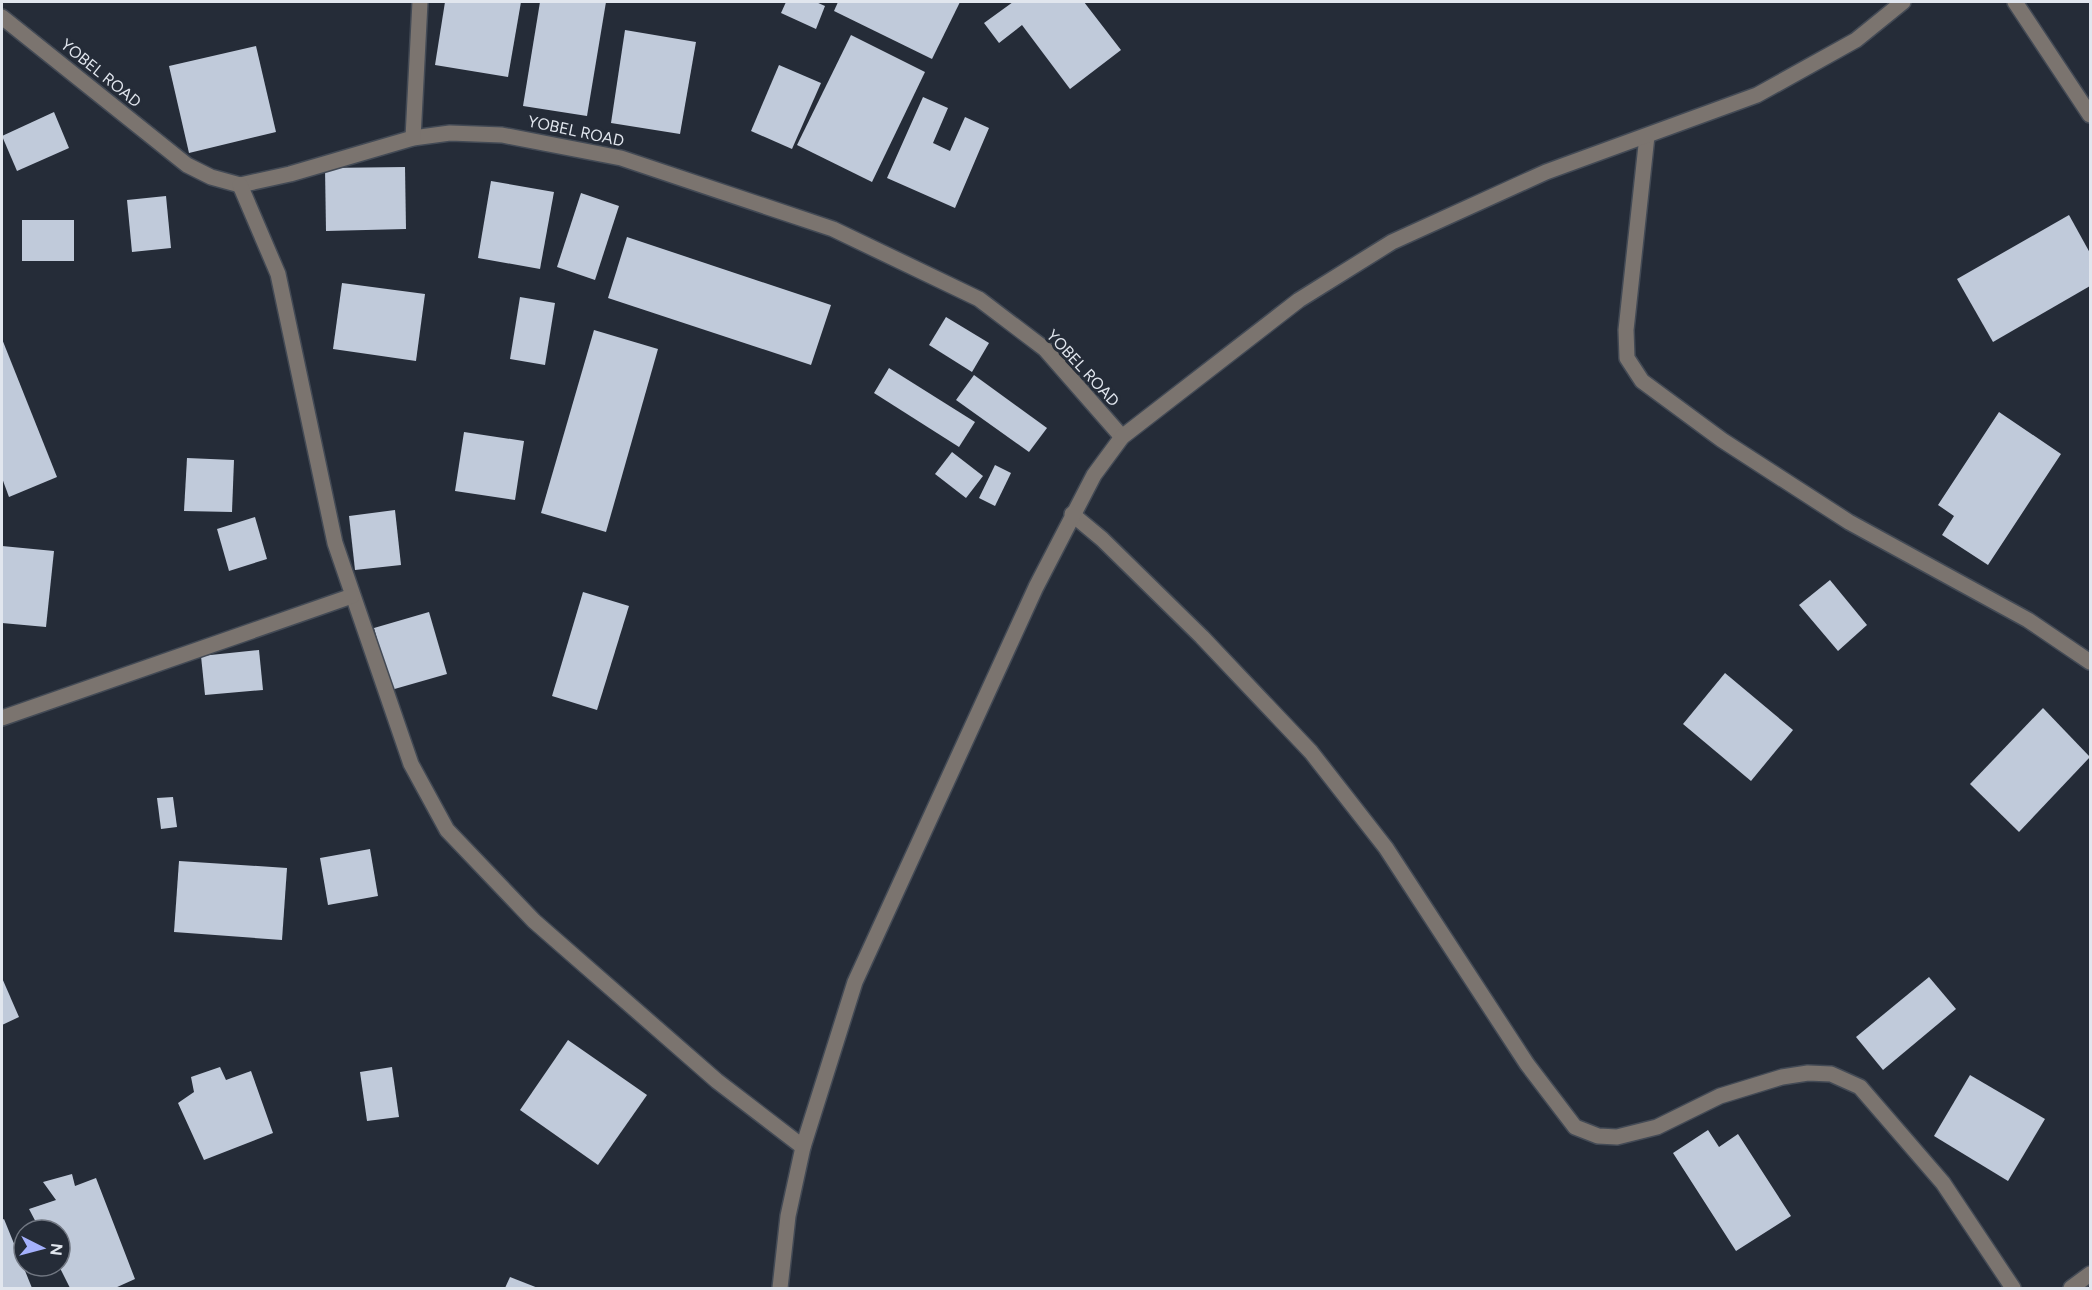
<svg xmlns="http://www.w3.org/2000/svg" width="2092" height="1290" font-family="Figtree,sans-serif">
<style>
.building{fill:#c0cada}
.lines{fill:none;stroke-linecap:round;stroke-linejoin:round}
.minor-casing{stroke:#434a55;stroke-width:18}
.minor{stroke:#7b746f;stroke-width:15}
.labels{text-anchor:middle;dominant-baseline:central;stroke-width:6;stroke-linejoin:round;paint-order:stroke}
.street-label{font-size:16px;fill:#e1e6ee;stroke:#252c38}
</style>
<rect width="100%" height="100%" fill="#252c38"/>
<g class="building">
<polygon points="445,2 521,2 508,77 435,65"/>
<polygon points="540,2 606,2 587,116 523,106"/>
<polygon points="786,2 816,2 825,6 816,29 781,13"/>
<polygon points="838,2 960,2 932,59 834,11"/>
<polygon points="1013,2 1084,2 1121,50 1070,89 1022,25 999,43 984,23"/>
<polygon points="625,30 696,42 680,134 611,123"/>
<polygon points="851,35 925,72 872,182 797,145"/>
<polygon points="256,46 276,132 189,153 169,66"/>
<polygon points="779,65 821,83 792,149 751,131"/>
<polygon points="923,97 948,108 933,143 950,151 965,117 989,128 955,208 887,178"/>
<polygon points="54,112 69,148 17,171 2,136"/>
<polygon points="405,167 406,229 326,231 325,168"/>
<polygon points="491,181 554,192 540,269 478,258"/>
<polygon points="581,193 619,206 595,280 557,267"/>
<polygon points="166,196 171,248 132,252 127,200"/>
<polygon points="2069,215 2090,253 2090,286 1993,342 1957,279"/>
<rect x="22" y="220" width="52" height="41"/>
<polygon points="627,237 831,305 811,365 608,298"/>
<polygon points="342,283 425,294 416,361 333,349"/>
<polygon points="520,297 555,303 545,365 510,359"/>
<polygon points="946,317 989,343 972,372 929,345"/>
<polygon points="594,330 658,349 606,532 541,513"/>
<polygon points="2,339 57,477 9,497 2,478"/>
<polygon points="889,368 975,422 959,447 874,393"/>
<polygon points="974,375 1047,428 1029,452 956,400"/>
<polygon points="1999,412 2061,454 1988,565 1942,535 1954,516 1938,505"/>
<polygon points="464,432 524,441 515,500 455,491"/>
<polygon points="952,452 983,476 966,498 935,474"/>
<polygon points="187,458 234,460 232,512 184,511"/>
<polygon points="995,465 1011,473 995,506 979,498"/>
<polygon points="395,510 401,565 355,570 349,516"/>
<polygon points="255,517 267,559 229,571 217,529"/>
<polygon points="2,546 54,551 46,627 2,623"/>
<polygon points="1830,580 1867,625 1838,651 1799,605"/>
<polygon points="583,592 629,606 597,710 552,696"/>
<polygon points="429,612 447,674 391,690 374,628"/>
<polygon points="259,650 263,690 205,695 201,656"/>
<polygon points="1725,673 1793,730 1751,781 1683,724"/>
<polygon points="2043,708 2090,757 2019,832 1970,784"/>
<polygon points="173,797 177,827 161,829 157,798"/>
<polygon points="370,849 378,896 328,905 320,858"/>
<polygon points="179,861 287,868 282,940 174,932"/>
<polygon points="1929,977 1956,1009 1883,1070 1856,1037"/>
<polygon points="2,978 19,1017 2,1025"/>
<polygon points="568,1040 647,1095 598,1165 520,1110"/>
<polygon points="220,1067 226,1080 251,1071 273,1133 204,1160 178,1103 194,1092 191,1077"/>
<polygon points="392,1067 399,1117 367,1121 360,1072"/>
<polygon points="1970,1075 2045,1119 2008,1181 1934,1136"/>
<polygon points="1708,1130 1719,1147 1738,1134 1791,1216 1736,1251 1673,1153"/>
<polygon points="72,1174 75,1186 96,1178 135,1279 115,1288 70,1288 59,1266 60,1230 40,1230 29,1209 56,1200 43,1182"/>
<polygon points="4,1219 32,1288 2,1288 2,1220"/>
<polygon points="510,1277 538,1288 505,1288"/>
</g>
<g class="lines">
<defs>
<g id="minor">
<polyline points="2015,2 2090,115"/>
<polyline points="2,17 187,165 211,177 240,185 290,174 413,138 450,133 502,135 621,158 833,229 979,299 1045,349 1122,437"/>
<polyline points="1647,136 1626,330 1627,358 1642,381 1722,440 1849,522 2028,620 2090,662"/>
<polyline points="413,138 420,2"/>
<polyline points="240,185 278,274 335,543 411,764 447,830 534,921 717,1081 803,1147"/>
<polyline points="1072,514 1102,539 1202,637 1311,752 1386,848 1527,1064 1575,1127 1598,1136 1617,1137 1657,1127 1720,1096 1782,1077 1808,1073 1831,1074 1860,1087 1943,1183 2013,1288"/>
<polyline points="2,718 352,596"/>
<polyline points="780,1288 788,1216 803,1147 855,982 1036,587 1094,475 1122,437 1299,300 1392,242 1546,172 1757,95 1856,40 1903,2"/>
<polyline points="2071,1288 2090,1274"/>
</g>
</defs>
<use href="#minor" class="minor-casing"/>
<use href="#minor" class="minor"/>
</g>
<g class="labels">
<g class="street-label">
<text transform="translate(101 73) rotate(39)">YOBEL ROAD</text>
<text transform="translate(576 131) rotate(12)">YOBEL ROAD</text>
<text transform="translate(1083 368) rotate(47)">YOBEL ROAD</text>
</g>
</g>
<rect width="2092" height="1290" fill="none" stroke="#e1e6ee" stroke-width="6"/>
<g transform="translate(42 1248) rotate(96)"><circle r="28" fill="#252c38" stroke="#707681" stroke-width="1.5"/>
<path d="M0-4.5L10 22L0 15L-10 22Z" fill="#a5b1fc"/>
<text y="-9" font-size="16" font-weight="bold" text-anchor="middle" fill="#e1e6ee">N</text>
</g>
</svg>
